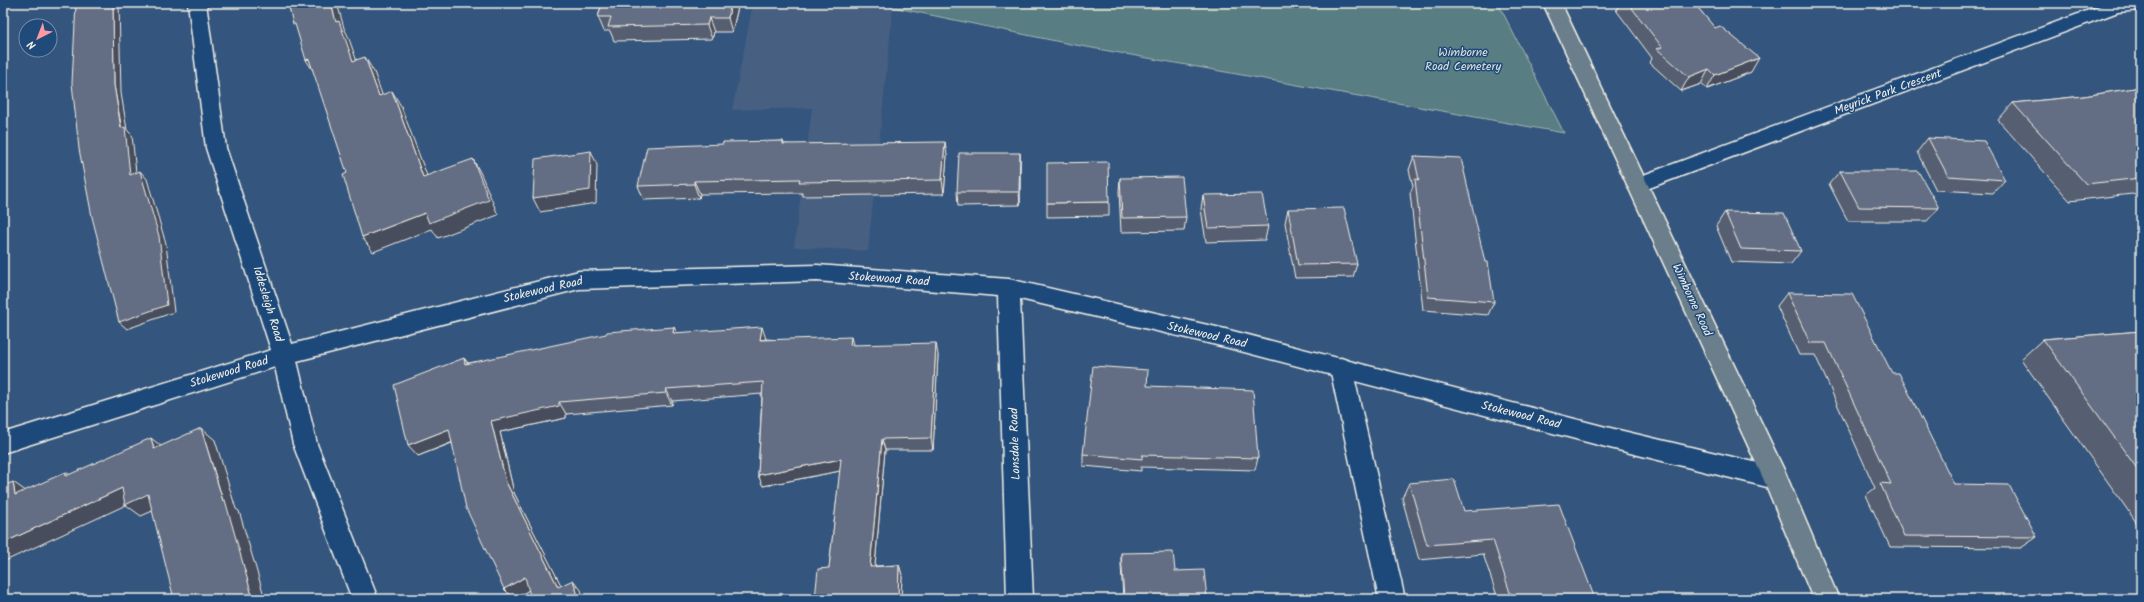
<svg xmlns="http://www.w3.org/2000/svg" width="2144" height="602" font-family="Kalam,sans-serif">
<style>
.built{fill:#465f81}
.green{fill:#597d82;stroke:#a6b7b5}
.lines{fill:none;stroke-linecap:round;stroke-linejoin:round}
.lane-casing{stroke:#f4f1e8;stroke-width:3}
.street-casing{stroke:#f4f1e8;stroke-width:3}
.primary-casing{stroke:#f4f1e8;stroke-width:3}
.lane{fill:#1f4a7a;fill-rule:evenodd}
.street{fill:#1f4a7a;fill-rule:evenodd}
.primary{fill:#6b7e8b;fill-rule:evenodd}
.wall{fill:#565f72;stroke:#f4f1e8}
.shaded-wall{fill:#464d5c;stroke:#f4f1e8}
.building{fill:#646e84;stroke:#f4f1e8}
.labels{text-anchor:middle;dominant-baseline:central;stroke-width:3;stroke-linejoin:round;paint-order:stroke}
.park-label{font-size:12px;fill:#dde0d9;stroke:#1f4a7a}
.street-label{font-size:12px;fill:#f4f1e8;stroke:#1f4a7a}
</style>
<rect width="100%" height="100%" fill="#34557d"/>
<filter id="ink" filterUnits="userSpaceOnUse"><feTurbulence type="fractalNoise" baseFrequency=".025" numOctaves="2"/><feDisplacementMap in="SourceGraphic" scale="8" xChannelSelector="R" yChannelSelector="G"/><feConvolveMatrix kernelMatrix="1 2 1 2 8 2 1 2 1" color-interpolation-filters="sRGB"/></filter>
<g filter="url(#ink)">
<polygon class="built" points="753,3 865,3 893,9 868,251 794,247 812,108 732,110"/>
<polygon class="green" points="873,3 1498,3 1564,133 1070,44"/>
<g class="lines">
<defs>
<polygon id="lane" points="1341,358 1349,361 1352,368 1405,599 1379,599 1330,368 1333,361"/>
<g id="street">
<polygon points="188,3 206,3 226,148 292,344 579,271 817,265 1009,279 1225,329 1606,427 1775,467 1784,470 1787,478 1784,486 1775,489 1606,447 1225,347 1020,299 1033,599 1007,599 998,296 817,281 579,289 297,361 317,444 378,599 352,599 293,444 275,367 3,453 3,433 271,350 206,148"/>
<polygon points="2108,3 2141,3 2141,10 2118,12 1644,190 1637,193 1630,190 1627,185 1630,180"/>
</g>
<polygon id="primary" points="1543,3 1561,3 1784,470 1839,599 1813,599 1763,478"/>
</defs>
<use href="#lane" class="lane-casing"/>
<use href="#street" class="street-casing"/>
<use href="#primary" class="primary-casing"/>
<use href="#lane" class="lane"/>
<use href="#street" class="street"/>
<use href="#primary" class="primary"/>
</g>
<g class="wall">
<polygon points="602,3 739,3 732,32 714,32 712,39 614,41 610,31 604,31 598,17"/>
<polygon points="1620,3 1694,3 1751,72 1707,89 1701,84 1681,91 1650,63 1652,58 1616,10"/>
<polygon points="2141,87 2141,193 2070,201 1998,120 2013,103 2084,96"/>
<polygon points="1928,138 2005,180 1993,193 1936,190 1917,152"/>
<polygon points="783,141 784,144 947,155 944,194 803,196 802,193 700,194 699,198 644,200 638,186 723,144"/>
<polygon points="1020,153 1020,205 958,206 957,192"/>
<polygon points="1414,156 1494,302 1488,315 1423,310 1410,193 1413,186 1409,170"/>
<polygon points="1840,171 1939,208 1927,221 1848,221 1829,184"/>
<polygon points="1120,178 1186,217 1184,231 1121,232 1119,191"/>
<polygon points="1203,195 1268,226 1265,240 1206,242 1201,209"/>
<polygon points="1109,202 1109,216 1047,217 1047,203"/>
<polygon points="1288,209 1357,264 1353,277 1295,278 1285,223"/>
<polygon points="1725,212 1801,251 1791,264 1731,262 1716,226"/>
<polygon points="1787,293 1954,484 2037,537 2021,548 1890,547 1866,495 1875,488 1815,355 1799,355 1777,306"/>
<polygon points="2141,331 2141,529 2021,359 2043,339"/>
<polygon points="677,333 766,339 853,345 938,355 933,450 885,450 875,566 899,565 902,575 901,599 815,599 829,568 840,471 763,486 758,475 762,394 672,401 672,405 566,414 566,418 500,432 514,493 561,586 581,590 529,590 514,599 452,443 418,456 464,358 468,363"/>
<polygon points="1147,386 1258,458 1255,470 1141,467 1141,471 1083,466 1083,454"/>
<polygon points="1409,483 1464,511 1595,599 1498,599 1483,554 1419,560 1402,498"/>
<polygon points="1121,553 1175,571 1207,599 1123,599 1121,564"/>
</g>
<g class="shaded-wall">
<polygon points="113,3 119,3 121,93 127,130 132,135 137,182 130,175 114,85"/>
<polygon points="331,3 337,3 344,28 348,36 362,76 353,61 336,22"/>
<polygon points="731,3 739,3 732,32 728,18"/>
<polygon points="709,18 714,32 712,39 707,25"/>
<polygon points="365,57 374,72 388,111 379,96"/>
<polygon points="1759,58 1751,72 1707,89 1715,75"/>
<polygon points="309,59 316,75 306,60"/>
<polygon points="1709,69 1701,84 1681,91 1689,77"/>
<polygon points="392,91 401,106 433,192 423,177"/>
<polygon points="945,142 947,155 944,194 942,180"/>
<polygon points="591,151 597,165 596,203 540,212 533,198"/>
<polygon points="1020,153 1020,205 1019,192"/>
<polygon points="473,159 481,174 498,215 438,238 432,229 373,252 362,237 425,213"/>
<polygon points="140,171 147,179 166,244 174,312 127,329 119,322"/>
<polygon points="694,181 700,194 699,198 694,184"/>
<polygon points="674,327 680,339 673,333"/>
<polygon points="762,327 766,339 760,340"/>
<polygon points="851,337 854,349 850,345"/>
<polygon points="936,343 938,355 933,450 931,438"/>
<polygon points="464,358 472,370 465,364"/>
<polygon points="666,389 672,401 672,405 666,393"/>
<polygon points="559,402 566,414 566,418 500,432 514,493 567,597 558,587 506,482 491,421"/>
<polygon points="201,428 215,440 236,509 239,511 265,599 253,599"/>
<polygon points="449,429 458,440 418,456 408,445"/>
<polygon points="151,438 166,450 154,449"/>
<polygon points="882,439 885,450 874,577 870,567"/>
<polygon points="841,459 845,470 763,486 758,475"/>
<polygon points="66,472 82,483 66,476"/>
<polygon points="13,482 30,494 15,495"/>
<polygon points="122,488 148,494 164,506 141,516 126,505 3,562 3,543"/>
<polygon points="899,565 902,575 901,599 898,599"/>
<polygon points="525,577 534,587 514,599 504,589"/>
<polygon points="573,580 581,590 584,599 579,599"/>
</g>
<g class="building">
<polygon points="76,3 113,3 114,85 121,128 125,127 130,175 140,171 159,236 167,305 119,322 92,217 79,149 72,83"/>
<polygon points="288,3 331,3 336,22 339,21 353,61 365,57 379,96 392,91 423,177 473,159 489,200 429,223 425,213 362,237 343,175 347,173 309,59 306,60 295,24 293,24"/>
<polygon points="602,3 731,3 728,18 709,18 707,25 608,27 611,17 598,17"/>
<polygon points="1628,3 1694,3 1715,28 1720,26 1759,58 1715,75 1709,69 1689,77 1657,49 1662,47"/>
<polygon points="2141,87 2141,178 2086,184 2013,103 2084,96"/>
<polygon points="1928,138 1984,141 2005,180 1948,176"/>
<polygon points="783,141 783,144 945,142 942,180 799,182 800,179 694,181 694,184 638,186 647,147 723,144 723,142"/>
<polygon points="591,151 590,190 533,198 535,159"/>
<polygon points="959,153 1020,153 1019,192 957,192"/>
<polygon points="1414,156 1461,158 1485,262 1488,262 1494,302 1428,297 1415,179 1419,180"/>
<polygon points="1108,162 1109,202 1047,203 1047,163"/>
<polygon points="1840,171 1918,171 1939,208 1859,207"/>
<polygon points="1182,177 1186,217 1122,218 1120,178"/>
<polygon points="1262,194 1268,226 1208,228 1203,195"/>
<polygon points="1344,208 1357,264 1298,265 1288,209"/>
<polygon points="1725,212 1784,213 1801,251 1741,249"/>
<polygon points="1787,293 1852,294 1892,373 1899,373 1954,484 2009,485 2037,537 1904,536 1880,483 1891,484 1826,343 1810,343"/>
<polygon points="674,327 673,333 762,327 760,340 851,337 850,345 936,343 931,438 882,439 870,567 899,565 898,599 815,599 818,569 829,568 841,459 758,475 763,382 666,389 666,393 559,402 559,406 491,421 506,482 558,587 573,580 579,599 531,599 525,577 504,589 466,508 449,429 408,445 394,385 464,358 465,364 606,334 607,332"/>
<polygon points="2141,331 2141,474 2043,339"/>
<polygon points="1093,366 1148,370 1147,386 1253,390 1258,458 1142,455 1142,459 1083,454"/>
<polygon points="201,428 223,501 225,500 253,599 174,599 148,494 125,505 122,488 3,543 3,486 13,482 15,495 66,472 66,476 151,438 154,449"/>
<polygon points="1454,479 1464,511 1559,504 1595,599 1512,599 1493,540 1427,545 1409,483"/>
<polygon points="1173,552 1175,571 1204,570 1207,599 1124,599 1121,553"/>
</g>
</g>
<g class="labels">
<g class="park-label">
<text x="1463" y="52">Wimborne<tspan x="1463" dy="14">Road Cemetery</tspan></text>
</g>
<g class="street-label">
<text transform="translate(1888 92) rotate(-20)">Meyrick Park Crescent</text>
<text transform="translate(889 279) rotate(4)">Stokewood Road</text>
<text transform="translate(543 290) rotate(-13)">Stokewood Road</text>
<text transform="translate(1692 300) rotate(65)">Wimborne Road</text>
<text transform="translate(268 304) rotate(73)">Iddesleigh Road</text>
<text transform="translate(1207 335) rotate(13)">Stokewood Road</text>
<text transform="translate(229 372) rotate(-17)">Stokewood Road</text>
<text transform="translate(1521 415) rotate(14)">Stokewood Road</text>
<text transform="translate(1015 444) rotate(-92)">Lonsdale Road</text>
</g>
</g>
<rect width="2144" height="602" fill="none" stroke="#1f4a7a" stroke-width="16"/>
<rect x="8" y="8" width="2128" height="586" fill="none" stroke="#f4f1e8" stroke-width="1.5" filter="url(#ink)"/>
<g transform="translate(38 38) rotate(222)"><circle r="19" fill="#1f4a7a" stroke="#748da6"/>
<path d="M0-3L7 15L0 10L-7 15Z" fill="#ff9aa2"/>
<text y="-6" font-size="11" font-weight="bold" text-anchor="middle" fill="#f4f1e8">N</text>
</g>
</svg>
